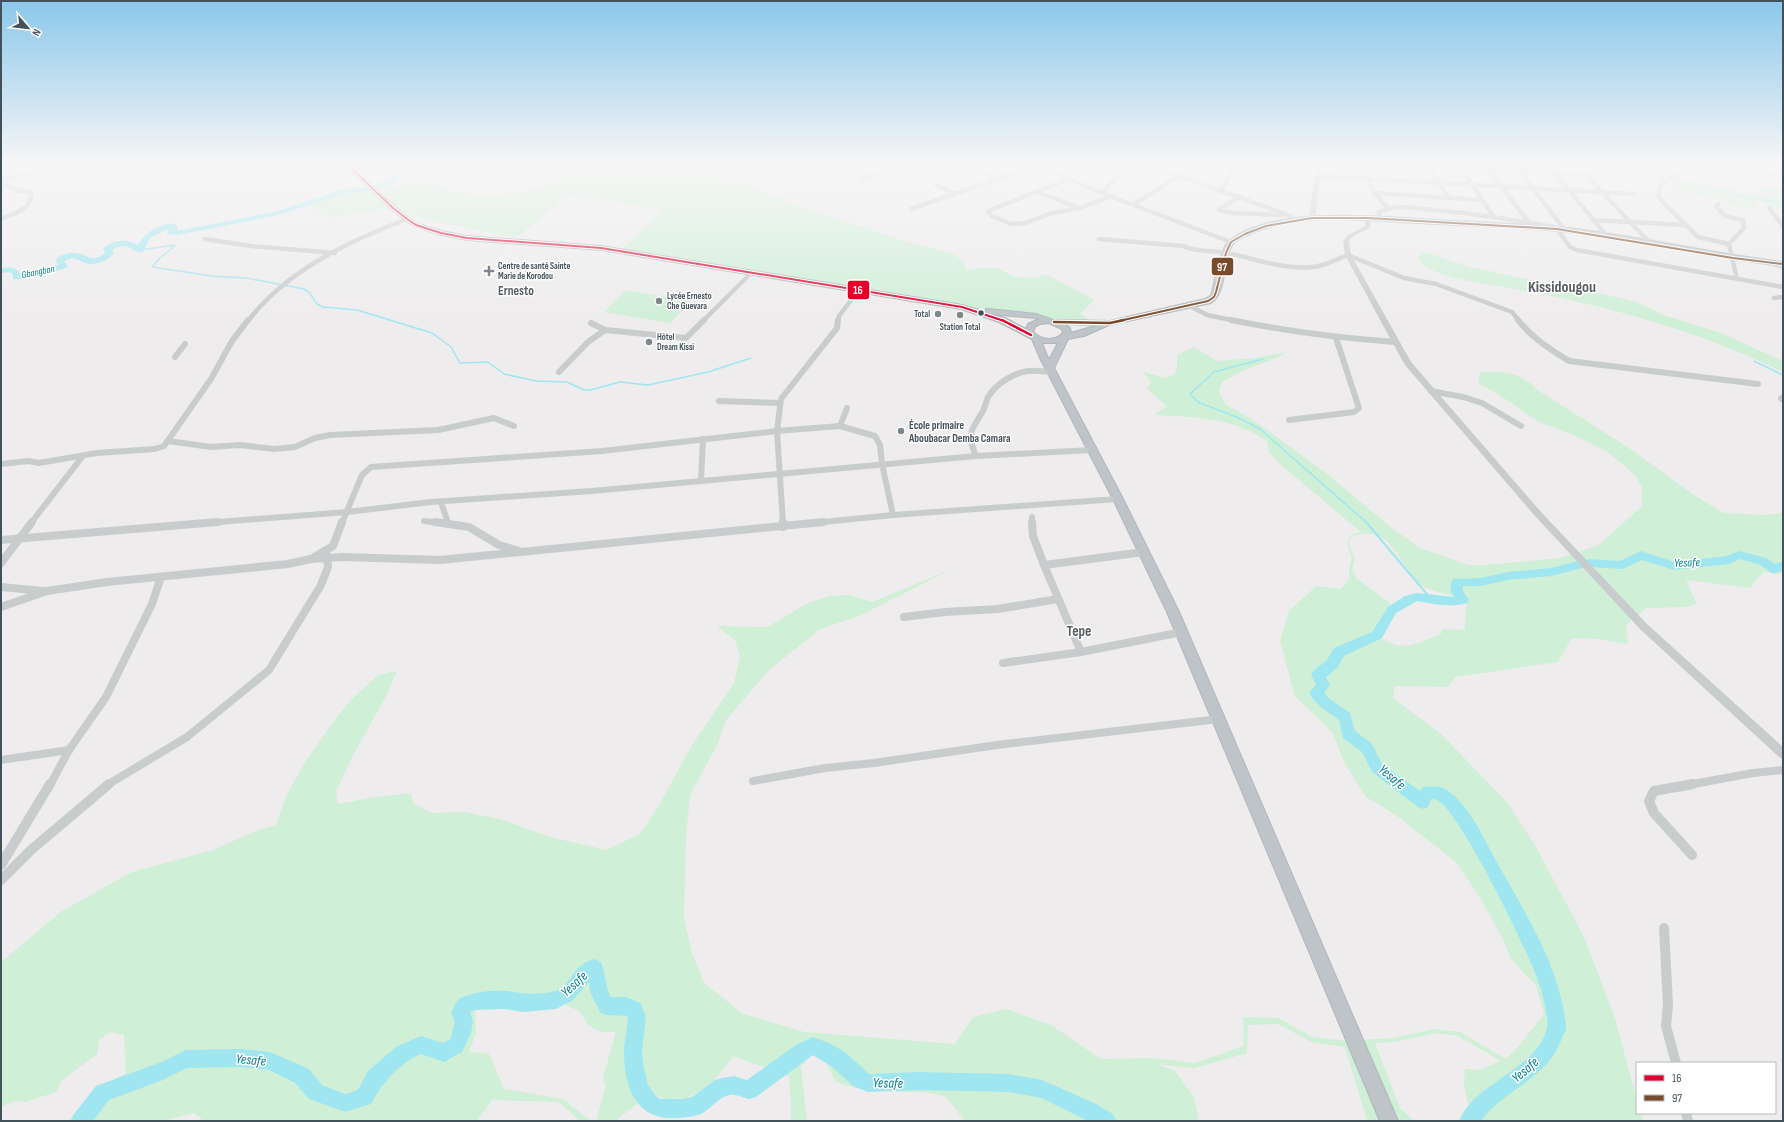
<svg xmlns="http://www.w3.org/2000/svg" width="1784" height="1122" font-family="'Sofia Sans Condensed',sans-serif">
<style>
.green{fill:#cfefd7;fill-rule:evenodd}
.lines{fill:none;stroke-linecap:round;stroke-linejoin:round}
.stream-far1{stroke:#a0e6f0;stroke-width:1.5}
.stream{stroke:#a0e6f0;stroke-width:2}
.river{fill:#a0e6f0;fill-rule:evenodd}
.trunk-casing{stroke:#b1b7bd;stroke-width:2}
.minor-far3{stroke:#c8cccd;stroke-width:4.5}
.minor-far2{stroke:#c8cccd;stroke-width:6}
.minor-far1{stroke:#c8cccd;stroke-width:8}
.minor{stroke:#c8cccd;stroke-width:10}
.tertiary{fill:#c8cccd;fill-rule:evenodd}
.trunk{fill:#bec4c8;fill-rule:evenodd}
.bus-1-far1-casing{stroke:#fff;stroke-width:4}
.bus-1-casing{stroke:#fff;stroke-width:5}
.bus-2-far1-casing{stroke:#fff;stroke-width:4}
.bus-2-casing{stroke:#fff;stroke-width:5}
.bus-1-far1{stroke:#e4002b;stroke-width:2}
.bus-1{stroke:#e4002b;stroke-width:2.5}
.bus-2-far1{stroke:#7a4b2a;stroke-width:2}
.bus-2{stroke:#7a4b2a;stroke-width:2.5}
.poi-dot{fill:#7f878d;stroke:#fff;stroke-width:1.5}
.bus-dot{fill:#43515a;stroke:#fff;stroke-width:1.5}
.labels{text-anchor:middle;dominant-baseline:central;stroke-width:3;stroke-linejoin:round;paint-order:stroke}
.far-poi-label{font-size:9px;font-weight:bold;fill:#43515a;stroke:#fff;text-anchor:start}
.far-water-label{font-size:10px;font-style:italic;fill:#057e8e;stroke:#fff}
.poi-label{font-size:11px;font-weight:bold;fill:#43515a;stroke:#fff;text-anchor:start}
.water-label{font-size:12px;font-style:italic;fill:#057e8e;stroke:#fff}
.far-district-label{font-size:13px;font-weight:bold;fill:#585d61;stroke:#fff}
.near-water-label{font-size:14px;font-style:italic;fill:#057e8e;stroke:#fff}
.district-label{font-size:15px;font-weight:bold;fill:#585d61;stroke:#fff}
.far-town-label{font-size:16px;font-weight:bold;fill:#585d61;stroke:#fff}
.line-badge{stroke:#fff;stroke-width:1.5}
.badge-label{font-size:11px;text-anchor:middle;font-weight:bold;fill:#fff}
</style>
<rect width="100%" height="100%" fill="#eeecec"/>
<g class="green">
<path d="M576 164H697L799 206 907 242 937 249 955 255 964 262 965 269C975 270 985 266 995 268 1004 270 1010 277 1021 277 1025 277 1030 278 1034 278 1040 277 1042 273 1048 275L1094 300 1080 314 1095 324 1003 315 633 254 622 249 663 210 569 195 521 234 513 237 432 221 394 208 329 217 301 202 342 190 434 183C456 196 484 195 510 193 515 193 522 193 528 191 546 186 562 175 576 164Z"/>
<polygon points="1246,164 1293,164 1291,180 1245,174"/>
<path d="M1603 164H1636L1689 181H1704L1743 193 1770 196 1756 190 1764 187 1783 188V207L1774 210 1760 202H1756L1754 208C1742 210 1735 207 1724 202 1711 197 1694 193 1680 194 1678 186 1674 187 1667 186V182L1670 181Z"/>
<path d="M1422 251 1470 267 1531 280 1578 288 1637 302 1663 315 1721 333 1774 357 1783 361V372C1693 328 1597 303 1499 286 1478 283 1428 276 1417 258Z"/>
<polygon points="626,290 691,301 670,323 604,312"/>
<path d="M1194 347 1217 361 1254 358 1288 352 1269 361 1242 371 1222 382 1219 391 1225 404 1253 420 1326 473 1393 529 1420 548 1468 565H1486L1560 558 1599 545 1642 506V487L1635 475 1608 452 1576 436 1539 422 1498 394 1478 383 1480 372C1507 371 1519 372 1539 391L1629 448 1691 493 1723 513 1766 515 1783 513V574L1763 572 1750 588 1686 580 1697 604 1685 607 1646 608 1626 625 1628 644 1598 639 1572 638 1558 662 1455 677 1448 687 1395 686 1393 698 1441 734 1507 802 1536 847 1584 937 1615 1018 1637 1101V1113H1641L1643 1121H1469L1477 1110 1468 1104 1464 1085 1465 1069 1480 1070 1501 1061 1458 1036 1436 1033 1395 1042 1375 1043 1400 1108 1414 1121H1367L1345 1047 1312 1042 1278 1024 1248 1025 1247 1053 1194 1068 1157 1064 1175 1071 1194 1097 1199 1121H965L945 1096 923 1092H892L856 1088 836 1082 824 1059 811 1055 801 1067 807 1121H790L791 1112 789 1076 733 1056 711 1085 687 1098 665 1099 651 1093 615 1121H596L606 1086 603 1078 616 1032H600L589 1026 579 1011 564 1004 529 1011 481 1007 475 1010 476 1033 469 1052 489 1054 504 1089 563 1099 591 1121H580L559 1102 492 1100 477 1121H204L194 1113 162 1121H67L99 1089 126 1073 124 1035 110 1032 99 1040 97 1054 62 1080 56 1092 25 1102 14 1101 1 1107V962L62 911 132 872 213 850 256 831 276 825 286 796 304 764 336 718 351 700 378 675 397 671 386 696 351 759 336 792 338 804 376 797 411 793 413 803 432 813 466 812 503 820 550 837 606 850 640 834 658 807 692 745 734 683 740 656 735 640 717 626 768 627 806 604 829 596 850 595 872 602 952 569 859 616 820 629 768 671 726 720 718 743 690 795 686 836 684 919 692 953 704 983 743 1014 804 1032 955 1044 973 1017 1006 1009 1051 1025 1101 1059 1152 1058 1194 1063 1244 1046 1243 1017 1278 1018 1312 1037 1346 1041 1393 1038 1434 1029 1460 1032 1506 1059 1519 1046 1544 1014 1536 986 1511 959 1503 939 1482 901 1458 864 1396 815 1366 797 1344 762 1332 732 1294 695 1280 640 1289 611 1316 586 1341 589 1349 579V568L1352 558 1347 543 1352 534 1361 532 1280 464 1269 452 1267 441C1231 417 1196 417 1154 415L1167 406 1147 389 1151 382 1143 372 1166 378 1175 374 1177 367V355ZM1369 533C1374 535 1381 537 1385 540 1399 551 1407 573 1420 584 1434 595 1454 591 1467 604L1465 620V630L1442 629 1441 634C1415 644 1402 654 1377 635L1392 610 1390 603 1356 578 1352 570 1355 559 1349 544 1352 536Z"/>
</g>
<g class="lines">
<g class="stream-far1">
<polyline points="1620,164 1663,177"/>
<polyline points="1670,179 1754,199 1783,202"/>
<polyline points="140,250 176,245 160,258 152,267 212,276 246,278 304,289 309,292 317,304 323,307 357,310 432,333 451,347 460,363 488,362 504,374 536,381 567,382 584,390 590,390 620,382 648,385 708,372 751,358"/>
<polyline points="1263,359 1214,372 1190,394 1198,402 1239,418 1260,429 1367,523"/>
<polyline points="1754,361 1783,375"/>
</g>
<polyline class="stream" points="1366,522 1431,599"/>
<g class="river">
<path d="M432 164H460L457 166 418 169 404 173 389 185 371 191 349 193 275 216 177 235 168 234 167 232 169 229 150 238 143 252C130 254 130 239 112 250L114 253C108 261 95 266 85 263 81 261 77 259 73 258L64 261 68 266C62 272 52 270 44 272 34 274 24 281 13 279V274L9 272 1 273V268C9 267 16 267 21 274L42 268 58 265 56 262 57 258C62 255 69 252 76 253 89 254 90 264 105 253L103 249C111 240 127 238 138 245 144 233 161 222 175 224L178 228 177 231 274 212 345 189 367 187 383 181 400 171 415 166Z"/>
<polygon points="1641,551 1674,562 1727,556 1739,551 1766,558 1775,564 1783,561 1783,570 1774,574 1758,564 1740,559 1729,564 1674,570 1642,560 1622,569 1590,567 1586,566 1584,563 1586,560 1590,559 1620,561"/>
<path d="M1578 561 1582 562 1584 565 1582 568 1551 576 1508 580 1481 586H1463V591L1469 600 1467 603C1451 608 1434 604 1417 601L1396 613 1382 638 1344 656 1337 668 1326 677 1330 685 1324 693 1331 700 1350 713 1355 731 1372 744 1382 764 1420 791 1421 788C1428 786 1440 785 1447 790 1471 807 1485 841 1499 866 1525 912 1555 960 1564 1012 1564 1017 1566 1023 1566 1027 1566 1031 1563 1035 1562 1038 1547 1081 1504 1088 1481 1121H1459C1476 1081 1538 1069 1547 1028 1550 1017 1540 984 1535 973 1525 946 1458 808 1437 800 1436 799 1432 799 1431 799L1428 807 1423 809 1418 807 1372 772 1362 752 1343 738 1339 720C1328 712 1316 705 1309 693L1316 684 1311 675 1313 671 1327 660 1334 648 1372 632 1388 607 1405 596 1417 593 1454 597C1450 592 1449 585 1453 579L1481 578 1508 572 1551 568Z"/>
<path d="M595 959 601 962C606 974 605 986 611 997H626L640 1003 646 1016 642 1052 644 1069 648 1085 655 1095 660 1099H682L692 1097 715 1080 722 1078 734 1076 747 1080 796 1045 813 1037 829 1043 845 1052 869 1074 918 1072 1009 1074 1042 1080 1094 1103 1113 1114 1116 1121H1088L1041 1098 1009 1092 918 1090 868 1092 853 1086 831 1066 813 1055 756 1097 749 1099C744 1098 739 1095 734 1095 722 1093 711 1109 701 1114 690 1118 679 1118 668 1118 633 1116 624 1082 624 1052 624 1040 628 1028 628 1016L606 1015 600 1012 590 992 589 982 573 1000 556 1009 523 1012 505 1009 475 1010 470 1012 473 1022 471 1033 462 1052 444 1062 421 1054C398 1064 383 1082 371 1104L345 1112 309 1099 295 1083 269 1070 241 1067 187 1068 163 1080 109 1100 93 1121H71L74 1114 96 1086 159 1063 186 1050 241 1049 270 1052 309 1069 322 1085 345 1094 358 1090 368 1071 396 1047 421 1036 443 1043 450 1040 455 1022 451 1013 458 999C473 992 489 990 506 991 521 993 540 996 555 991 572 985 573 963 595 959Z"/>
</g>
<defs>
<path id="trunk" d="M344 164H350L395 207 409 218 418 224 442 231 467 236 601 246 962 305 986 312V309H989L1036 314 1053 320 1110 321 1205 299 1211 296 1212 292C1215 280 1220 247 1230 240 1274 207 1367 216 1421 219 1466 222 1511 223 1557 227 1632 234 1707 253 1783 262V266C1708 257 1633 239 1558 231 1511 226 1464 226 1417 223 1362 220 1299 211 1248 235 1244 237 1237 240 1234 243 1221 257 1229 290 1211 303L1109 325 1084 336 1068 339 1054 368 1123 499 1179 612 1398 1121H1380L1167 612 1113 499 1040 358 1032 339 999 322 961 309 601 250 467 240 441 235 414 226 405 220 391 209ZM990 314 1036 318 1039 319 1028 324 1026 329 1005 318ZM1049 323 1062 329 1063 333C1054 342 1041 340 1033 332L1035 327 1040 324ZM1064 324 1098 325 1071 333 1070 328ZM1042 343H1058L1049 360 1048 358Z"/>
</defs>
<use href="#trunk" class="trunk-casing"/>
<g class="minor-far3">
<polyline points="118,164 117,168 122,170 158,164"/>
<polyline points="899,164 925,164"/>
<polyline points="957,164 998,179"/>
<polyline points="1033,164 1102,193 1231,242"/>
<polyline points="1147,164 1288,215 1296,220"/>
<polyline points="1360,164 1374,193 1388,208"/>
<polyline points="1405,164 1581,174 1587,176 1650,243"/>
<polyline points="1427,164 1449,198"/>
<polyline points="1547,164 1607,236"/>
<polyline points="1646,164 1650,168"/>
<polyline points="1679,164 1699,168 1783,174"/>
<path d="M1686 164C1677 177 1657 178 1659 198L1698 237 1729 244"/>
<polyline points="1766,164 1783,168"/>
<polyline points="1486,166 1530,224"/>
<polyline points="1460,167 1493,216"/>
<polyline points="1519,170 1564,229"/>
<polyline points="1317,176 1634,194"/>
<polyline points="861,179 903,165"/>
<polyline points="1069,179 988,211 992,216 1011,224 1025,223 1052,213 1080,208 1112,196"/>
<polyline points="1,180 62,164"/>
<path d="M1 182 19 191 31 192C32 210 15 213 1 219"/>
<polyline points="936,185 954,194"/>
<polyline points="1221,191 1236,164"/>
<polyline points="1037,192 1080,208"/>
<polyline points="1102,193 1129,164"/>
<polyline points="1374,193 1482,200"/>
<polyline points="1239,197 1219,210 1234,213 1283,215"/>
<polyline points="1134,204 1180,175"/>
<polyline points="1718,204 1716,206 1725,216 1743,220 1744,228 1729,244 1737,279"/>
<polyline points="1769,208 1783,226"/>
<polyline points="911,209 1038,165"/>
<path d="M1383 219 1379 216V212C1396 204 1415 208 1433 210 1474 213 1514 220 1554 227"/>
<polyline points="1593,220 1685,225"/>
<polyline points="1557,229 1570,247 1577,250 1783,287"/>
<polyline points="205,239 251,246 335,253"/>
<path d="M1099 239 1183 246C1197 253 1214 250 1228 253 1256 259 1284 270 1313 267 1324 266 1337 259 1348 255L1404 278 1436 284 1512 312 1519 321"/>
<polyline points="1774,264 1783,267"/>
<polyline points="1774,298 1783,297"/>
<polyline points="1190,306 1207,315 1236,321"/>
<path d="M248 321C286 271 349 241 407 219"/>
<polyline points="703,321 752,272"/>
<polyline points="838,321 839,316 859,290"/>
</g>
<g class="minor-far2">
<path d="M1231 320C1285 331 1340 338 1395 342"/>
<path d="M1518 320C1532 338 1550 349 1569 361L1758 384"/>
<polyline points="591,323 605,330 686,338 704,320"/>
<polyline points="175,357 185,344"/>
<polyline points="559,372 588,342 605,330"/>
<polyline points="1431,391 1463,397 1482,403 1521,426"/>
<polyline points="1781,398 1783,400"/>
<polyline points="719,401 780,403"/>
<polyline points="847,408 840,426 875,436 880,445 882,464 893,515"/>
<polyline points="1289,420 1354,412 1359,408 1336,338"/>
<polyline points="168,441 211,447 240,445 274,449 295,447 315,438 330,435 438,430 494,418 514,426"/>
<path d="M976 456C966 433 971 431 983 411 985 407 986 402 988 397 996 384 1013 373 1028 371 1037 370 1045 372 1053 372"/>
<polyline points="1,464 28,461 39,463 97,453 155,449 164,446 211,379 232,341 248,320"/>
<polyline points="701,480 703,439"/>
<polyline points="441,502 448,523"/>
<polyline points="1032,517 1032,523"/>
<polyline points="424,521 442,523"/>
<polyline points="31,523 82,457"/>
<polyline points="206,523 347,512 431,502 592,491 976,456 1092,450"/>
<polyline points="342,523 362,475 371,467 602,451 777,431 840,426"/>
<polyline points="783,523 777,431 781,399 837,328 838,320"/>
<polyline points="813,523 893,515 1118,499"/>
</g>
<g class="minor-far1">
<polyline points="435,522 469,527 499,545 519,551"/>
<polyline points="447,522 448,524"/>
<polyline points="783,522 783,527"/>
<polyline points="1032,522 1033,536 1044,565"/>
<polyline points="1,540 218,522"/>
<polyline points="311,559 343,557 440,560 823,522"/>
<polyline points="1,563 32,522"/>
<polyline points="1,587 43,591"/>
<polyline points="1,607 47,591 107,582 288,564 311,559 333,546 342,522"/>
<polyline points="904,617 945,612 998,609 1058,599"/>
<polyline points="1081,652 1044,565 1144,552"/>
<polyline points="1003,663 1081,652 1182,632"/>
<polyline points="1,760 69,750"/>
<polyline points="753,781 825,768 874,763 997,745 1219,719"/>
<polyline points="50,785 69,750 106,697 152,604 161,577"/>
<polyline points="107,785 187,737 269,670 321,585 328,567 327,556"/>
<polyline points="1688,785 1753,773 1783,770"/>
</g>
<g class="minor">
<polyline points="1692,855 1654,813 1649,801 1654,791 1693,784"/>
<polyline points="1,865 50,784"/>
<polyline points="1,880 31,850 109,784"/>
<polyline points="1664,928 1668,1004 1666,1026 1676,1063"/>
<polyline points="1686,1113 1688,1121"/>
</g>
<g class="tertiary">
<polygon points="1316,164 1322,164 1315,218 1312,220 1309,218"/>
<polygon points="1368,216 1371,218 1370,228 1352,237 1349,241 1351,255 1411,362 1541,512 1647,624 1783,747 1783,759 1779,757 1641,630 1535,516 1405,365 1392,342 1345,255 1343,241 1348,235 1365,226 1365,218"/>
</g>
<use href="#trunk" class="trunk"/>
<defs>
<polyline id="bus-1-far1" points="347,164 393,208 407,219 416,225 441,233 467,238 601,248 962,307 1004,321"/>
<polyline id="bus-1" points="1002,320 1031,335"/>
<polyline id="bus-2-far1" points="1119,321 1208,301 1214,297 1216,292 1226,253 1231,242 1245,234 1266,226 1312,218 1368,218 1557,229 1733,258 1783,264"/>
<polyline id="bus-2" points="1054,322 1110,323 1124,320"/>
</defs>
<use href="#bus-1-far1" class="bus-1-far1-casing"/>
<use href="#bus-1" class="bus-1-casing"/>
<use href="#bus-2-far1" class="bus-2-far1-casing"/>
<use href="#bus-2" class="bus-2-casing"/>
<use href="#bus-1-far1" class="bus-1-far1"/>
<use href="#bus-1" class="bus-1"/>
<use href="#bus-2-far1" class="bus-2-far1"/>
<use href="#bus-2" class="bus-2"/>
</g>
<linearGradient id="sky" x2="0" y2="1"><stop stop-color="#8bc8eb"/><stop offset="0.51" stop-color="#f7f6f6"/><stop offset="1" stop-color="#f7f6f6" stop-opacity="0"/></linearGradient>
<rect width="1784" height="321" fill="url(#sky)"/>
<g class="poi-dot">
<path d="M487 265h4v4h4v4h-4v4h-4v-4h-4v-4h4z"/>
<circle cx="659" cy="301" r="4"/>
<circle cx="938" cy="314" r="4"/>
<circle cx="960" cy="315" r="4"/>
<circle cx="649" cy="342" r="4"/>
<circle cx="901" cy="431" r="4"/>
</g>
<circle class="bus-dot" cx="981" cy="313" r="3.5"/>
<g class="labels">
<g class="far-poi-label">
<text x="498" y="266">Centre de santé Sainte<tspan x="498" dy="10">Marie de Korodou</tspan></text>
<text x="667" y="296">Lycée Ernesto<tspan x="667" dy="10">Che Guevara</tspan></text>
<text x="930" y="314" text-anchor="end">Total</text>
<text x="960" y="327" text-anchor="middle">Station Total</text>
<text x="657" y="337">Hôtel<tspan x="657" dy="10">Dream Kissi</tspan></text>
</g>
<g class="far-water-label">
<text transform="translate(38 272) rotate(-11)">Gbangban</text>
</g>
<g class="poi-label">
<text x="909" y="425">École primaire<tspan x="909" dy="13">Aboubacar Demba Camara</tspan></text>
</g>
<g class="water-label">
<text transform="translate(1687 563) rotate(-2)">Yesafe</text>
</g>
<g class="far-district-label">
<text x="516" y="291">Ernesto</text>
</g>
<g class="near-water-label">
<text transform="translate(1392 777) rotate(40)">Yesafe</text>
<text transform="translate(574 984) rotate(-43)">Yesafe</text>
<text transform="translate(251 1060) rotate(5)">Yesafe</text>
<text transform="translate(1525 1070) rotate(-41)">Yesafe</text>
<text transform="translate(888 1083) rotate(1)">Yesafe</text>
</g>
<g class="district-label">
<text x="1079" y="631">Tepe</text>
</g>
<g class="far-town-label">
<text x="1562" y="287">Kissidougou</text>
</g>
</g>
<g class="line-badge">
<rect x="1211" y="257" width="23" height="19" rx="4" fill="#7a4b2a"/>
<rect x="847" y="280" width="23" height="20" rx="4" fill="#e4002b"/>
</g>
<g class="badge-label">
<text x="1222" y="271">97</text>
<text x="858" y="294">16</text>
</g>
<rect width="1784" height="1122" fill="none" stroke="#43515a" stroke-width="4"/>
<rect x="1636" y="1062" width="140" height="52" fill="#ffffff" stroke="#b4b9bd"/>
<rect x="1644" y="1075" width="20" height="6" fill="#e4002b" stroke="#b4b9bd"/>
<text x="1672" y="1082" font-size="12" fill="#43515a">16</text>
<rect x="1644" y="1095" width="20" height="6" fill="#7a4b2a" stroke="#b4b9bd"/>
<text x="1672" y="1102" font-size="12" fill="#43515a">97</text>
<g transform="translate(28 28) rotate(118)" stroke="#ffffff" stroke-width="3" paint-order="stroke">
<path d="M0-3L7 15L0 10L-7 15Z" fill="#43515a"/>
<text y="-6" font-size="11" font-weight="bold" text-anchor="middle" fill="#43515a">N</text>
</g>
</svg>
